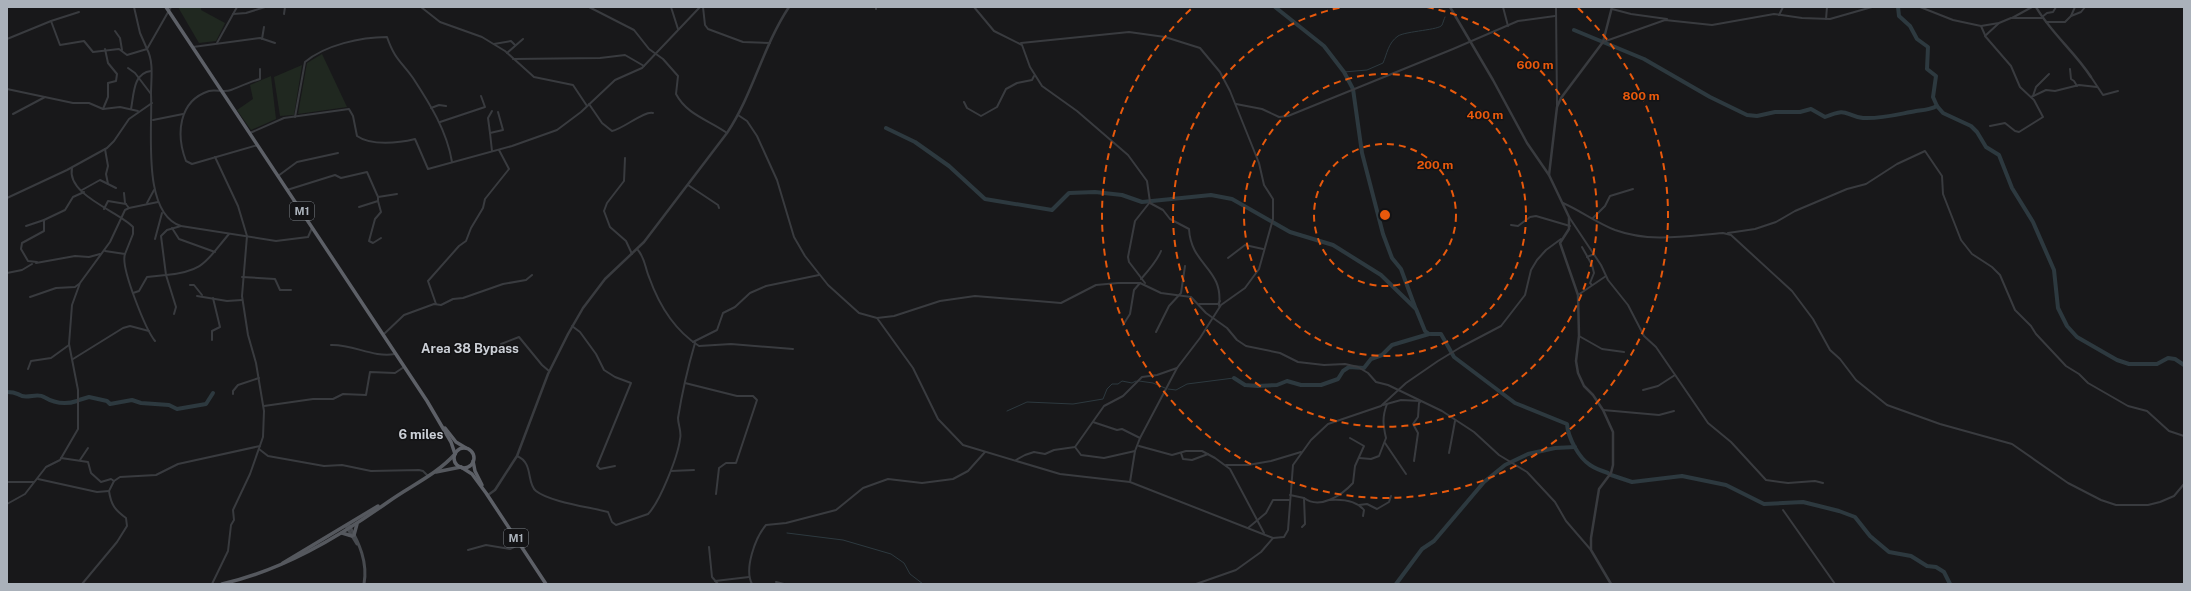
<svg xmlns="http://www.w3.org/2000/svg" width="2191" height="591" font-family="'Public Sans',sans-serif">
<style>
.green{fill:#202820}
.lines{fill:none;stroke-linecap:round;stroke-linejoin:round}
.stream{stroke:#2d393f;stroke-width:1}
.river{stroke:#2d393f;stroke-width:4}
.minor{stroke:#393b3f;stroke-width:2}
.tertiary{stroke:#393b3f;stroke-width:2.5}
.secondary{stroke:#474a4f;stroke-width:3}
.primary{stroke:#55585e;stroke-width:3.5}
.trunk{stroke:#5d6067;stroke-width:3.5}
.ring{fill:none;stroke:#e8590c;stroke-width:2;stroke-dasharray:7 5}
.labels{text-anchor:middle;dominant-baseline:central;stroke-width:3;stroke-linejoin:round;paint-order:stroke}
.shield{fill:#131315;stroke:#7d8288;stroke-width:1}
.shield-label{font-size:11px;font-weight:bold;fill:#aab1ba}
.neighbourhood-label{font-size:13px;font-weight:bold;fill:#cbcfd6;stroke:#131315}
.centre{fill:#e8590c;stroke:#131315;stroke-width:2}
.ring-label{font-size:12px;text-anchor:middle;font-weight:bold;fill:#e8590c;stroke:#131315;stroke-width:3;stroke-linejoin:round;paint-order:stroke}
</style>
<rect width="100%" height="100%" fill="#18181a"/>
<g class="green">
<polygon points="178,7 201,7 201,10 225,23 216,41 199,43"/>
<polygon points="322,54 347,107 298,114 307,63"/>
<polygon points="302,65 294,115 280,116 274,77"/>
<polygon points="271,76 276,119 251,130 237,110 253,99 250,85"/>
</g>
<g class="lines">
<g class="stream">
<path d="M1344 72 1367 70 1383 63C1387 54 1388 43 1398 36 1406 31 1440 30 1442 25 1443 23 1444 19 1445 17"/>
<polyline points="1139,381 1153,383 1165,388"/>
<polyline points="1168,389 1176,390 1187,384 1234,378"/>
<polyline points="1007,411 1027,402 1073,404 1103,399 1107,389 1112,384 1118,384 1122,381 1132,383 1136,381"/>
<polyline points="787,533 843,540 891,554 904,563 910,574 923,584"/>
</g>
<g class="river">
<polyline points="1275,7 1324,46 1344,72 1353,89 1362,153 1383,234 1392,258 1401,269 1415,307"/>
<polyline points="1898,7 1899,16 1910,26 1917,39 1928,47 1927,69 1936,76 1933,97 1937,106 1943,113 1971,126 1977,132 1986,147 1999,155 2012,188 2033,222 2054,270 2058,308 2067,326 2077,337 2117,360 2129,364 2157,364 2168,358 2175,359 2184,365"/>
<path d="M1574 30 1644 59 1710 97 1747 115 1757 116 1775 112H1800L1811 109 1825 117C1849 107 1843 115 1863 118 1882 119 1899 114 1916 111 1924 110 1929 110 1937 106"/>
<path d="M886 128 915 142 949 166 985 199 1052 210 1069 193 1095 192 1122 195 1142 202 1211 195 1232 199 1290 232 1333 245 1381 275 1416 309 1425 331 1429 334H1441L1454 357 1515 403 1567 424C1568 438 1579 458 1590 465 1596 469 1602 471 1608 473"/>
<polyline points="1234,378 1245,385 1258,386 1277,385 1287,381 1301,385 1321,385 1338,379 1343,371 1349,367 1364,368 1371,359 1382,355 1392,345 1429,334"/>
<path d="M7 392C16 392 15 393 22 396 29 398 38 393 44 397 54 403 65 405 77 401"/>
<polyline points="79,400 89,397 107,401 110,404 132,400 141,403 169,405 177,409 206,404 213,393"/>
<polyline points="1611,475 1632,482 1682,476 1726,485 1764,504 1803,502 1839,511 1855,517 1870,536 1889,552 1911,556 1927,566 1936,567 1944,572 1950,584"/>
<polyline points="1396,584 1422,549 1434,541 1484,482 1505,465 1528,454 1555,448 1575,447"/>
</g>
<g class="minor">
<path d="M171 7 147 49C154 62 151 80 151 94 153 128 141 213 181 226L276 241 308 237 312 228"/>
<polyline points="421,7 440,22 482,37 505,51 534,77 573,85 587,106"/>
<path d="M589 7 634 30 649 49 663 59 678 76 676 94C687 115 709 120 727 133"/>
<polyline points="671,7 678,29"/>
<polyline points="703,7 705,25 708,29 743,42 770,43"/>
<polyline points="974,7 994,31 1022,45 1030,67 1042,86 1077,111 1128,155 1147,181 1150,202 1135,221 1128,257 1129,262 1145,283"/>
<polyline points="1503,7 1508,26"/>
<polyline points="1556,7 1557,106"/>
<polyline points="1920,7 1953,20 1981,26 1999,23 2011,18 2042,18"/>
<polyline points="876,9 876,7"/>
<polyline points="1612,9 1631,14 1667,19"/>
<polyline points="233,14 246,13 265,7"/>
<polyline points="284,14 285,7"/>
<polyline points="1779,15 1783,7"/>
<polyline points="2071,16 2081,12 2085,7"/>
<polyline points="2042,17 2047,13 2053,12 2056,7"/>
<polyline points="2012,18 2032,7"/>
<polyline points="1826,19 1827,7"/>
<polyline points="51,21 60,45 84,41 93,52 119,49 127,55 147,49 140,33 134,7"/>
<polyline points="2046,22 2065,22 2071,16 2075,7"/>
<polyline points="1981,26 1985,35"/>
<polyline points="115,31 120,38 122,50"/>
<polyline points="7,39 51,21 79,12"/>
<polyline points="262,39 264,27"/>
<polyline points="1603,42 1665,20 1712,25 1774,14 1802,18 1830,19 1872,7"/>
<polyline points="217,43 237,7"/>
<polyline points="1021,43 1129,32 1165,37 1200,48 1220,72 1230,91 1259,163 1264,185 1273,199 1273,219 1259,269 1245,288 1221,305 1200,338 1177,368 1140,438 1135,451 1130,482"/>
<polyline points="494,44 511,41 515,45"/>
<polyline points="193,47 260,38 275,43"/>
<polyline points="507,53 523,39"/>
<polyline points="513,59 600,58 625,55 644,66"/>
<polyline points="128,68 135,73 151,94"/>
<polyline points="2070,69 2071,79 2074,81 2077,86"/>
<polyline points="2091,77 2103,95 2118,91"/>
<polyline points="7,89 73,103 89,103 103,109 120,107 138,111"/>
<polyline points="2033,96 2036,87 2049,74"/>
<polyline points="2031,97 2046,90 2055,91 2079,85 2097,87"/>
<polyline points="964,102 967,108 981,116 997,107 1006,89 1017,83 1032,80 1034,76"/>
<path d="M589 104 602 123 612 131C623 129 645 110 653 113"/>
<polyline points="1236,104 1262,109 1279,117 1288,116 1453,49 1518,21 1555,16"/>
<polyline points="431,108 439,105 446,106"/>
<polyline points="103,109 108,97 108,83 116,81 117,74 108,63 105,49"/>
<path d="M131 109C134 94 133 73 151 71"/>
<polyline points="13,114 45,97"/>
<polyline points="738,115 747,121 757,136 777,180 794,237 805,256 828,285 859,313 877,318 894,316 940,301 975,296 1061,303 1096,285 1118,283 1140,283 1161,293 1191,297 1206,313 1227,328 1237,340 1246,346 1280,353 1298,362 1324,365 1345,364 1358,367 1368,373 1376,382 1388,385 1442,411 1474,432 1499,455 1527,472 1555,502 1566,521 1591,550"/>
<path d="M295 117 305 62C325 45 361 37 387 37 395 60 401 61 413 78 430 104 447 131 452 162"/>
<polyline points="153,120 183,114"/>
<polyline points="440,122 485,107 481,96"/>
<polyline points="1990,126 2005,123 2015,131 2019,132 2043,117 2034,100 2020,87 2011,66 1985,36 1999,23"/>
<path d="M250 133 284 118 349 109 353 116 357 136C371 146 399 143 415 139L428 169 512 146 557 130 581 112 615 80 642 68 700 7"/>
<polyline points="490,133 488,118 492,111"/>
<path d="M258 145 192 164 186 161C176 135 178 101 209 91 216 89 224 93 231 90 241 86 250 82 260 79V69"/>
<polyline points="105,149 108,166 106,174 108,184"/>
<polyline points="492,151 490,133 503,130 498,112"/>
<polyline points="625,158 624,181 607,203 604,211 610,227 626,241 632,254"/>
<path d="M72 168C66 195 120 212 133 227V234L125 254"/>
<polyline points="278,176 297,162 338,153"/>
<polyline points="688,185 718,205 719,208"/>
<polyline points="82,190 100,180 116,188"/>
<polyline points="287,190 335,175 341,178 367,172 378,197 397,194"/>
<polyline points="124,193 125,203 129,208"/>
<polyline points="7,198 67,170 107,148 114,141 129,119 152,103"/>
<polyline points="378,201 381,212 375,219 369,241 373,243 381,238"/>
<polyline points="147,203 154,190"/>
<path d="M1150 203 1163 210 1170 219 1189 229C1191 266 1224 268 1219 306"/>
<path d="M1563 203C1581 211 1597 223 1615 230 1651 243 1686 236 1723 233L1731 235 1792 291 1813 319 1830 350 1840 359 1856 380 1887 405 1940 424 2012 444 2068 483 2101 500 2116 505H2148L2160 502 2174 496 2184 484"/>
<polyline points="359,207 378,201 378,197"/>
<polyline points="104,209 108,201 126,204"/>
<polyline points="1569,217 1601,265 1608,280 1628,305 1644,336 1656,347 1708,423 1731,442 1766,480 1788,483 1815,481 1823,483"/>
<polyline points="1593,218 1605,206 1610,196 1633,189"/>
<polyline points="1511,225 1518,226 1530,217 1536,216 1570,226"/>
<polyline points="26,226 44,220"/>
<polyline points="172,228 179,239 215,252"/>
<polyline points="1728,233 1755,229 1776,222 1795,211 1847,189 1866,184 1897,164 1925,151 1942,176 1943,194 1961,240 1972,254 1992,267 2000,275 2015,310 2031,326 2036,334 2066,366 2079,374 2088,383 2128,406 2147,411 2169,431 2184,436"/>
<polyline points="155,239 162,213"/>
<polyline points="1582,247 1592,265 1594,273 1590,283 1592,285"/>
<path d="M637 249C645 257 645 268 649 277 659 305 674 330 699 346L731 344 793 349"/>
<path d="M105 251 125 254C120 267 146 330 155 341"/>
<polyline points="1587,257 1594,254"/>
<polyline points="1228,258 1245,245 1263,249"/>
<polyline points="37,262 28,261 21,249 22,243 44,231 44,220 65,210 73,197 84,192"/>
<polyline points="36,263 75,256 89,257 100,254"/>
<polyline points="7,273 22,270 32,264"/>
<polyline points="242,277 275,279 280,290 291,290"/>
<path d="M1141 279C1149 270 1157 261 1161 251"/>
<polyline points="190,285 194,285 202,295"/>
<polyline points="133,293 139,291 147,277 166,275 161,236 167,230 181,226"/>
<polyline points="1578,295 1606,276"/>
<polyline points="197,296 227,301 242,300"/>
<polyline points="30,297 56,288 75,287 79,284"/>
<polyline points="436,304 428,281 459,246 466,241 471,228 483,208 485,199 509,169 499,150"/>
<polyline points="1199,304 1218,304 1220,301"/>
<path d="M174 314 176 307 166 275C205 271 206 261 229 234"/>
<polyline points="877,318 913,368 938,419 963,445 1060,474 1130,482 1273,538"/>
<polyline points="1123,325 1130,314 1134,290 1140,283"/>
<polyline points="572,326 580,332 596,354 604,370 615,377 631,383 597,466 600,469 615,466"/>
<polyline points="1156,332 1169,306 1181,293 1185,266"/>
<polyline points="384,334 404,315 434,304 441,305 453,299 463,298 503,284 526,280 532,275"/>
<polyline points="1579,336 1602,349 1624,352"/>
<polyline points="212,340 212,331 220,327 213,298"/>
<polyline points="693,342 717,330 723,313 735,307 750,293 766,286 819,275"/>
<polyline points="501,344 519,337 542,365 549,371"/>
<path d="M331 345C353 344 373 358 395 354"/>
<polyline points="73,359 123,328 130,326 149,331"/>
<polyline points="28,369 31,361 51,358 69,345"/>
<polyline points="685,383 737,396 753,396 757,400 736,463 726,463 719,468 716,494"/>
<polyline points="1643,390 1658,386 1675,375"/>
<polyline points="233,394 233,391 238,385 259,378"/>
<polyline points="1383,405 1401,400 1421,401 1419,403 1418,417 1413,424 1418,433 1414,461"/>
<polyline points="264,406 313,399 333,399 343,394 366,395 370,372 395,373 404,367"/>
<polyline points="1603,410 1659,415 1674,411"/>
<polyline points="1093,422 1117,430 1122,429 1140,438"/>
<polyline points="1385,443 1406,474"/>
<polyline points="1139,446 1172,455 1186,451 1202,451 1215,458 1230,469 1264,533"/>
<polyline points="1075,447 1081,455 1104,458 1135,451"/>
<polyline points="259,449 268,456 324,466 342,465 371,471 419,470 423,471 428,476"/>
<polyline points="1181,453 1183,459 1192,460 1208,454"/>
<path d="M1449 453C1451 443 1453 432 1455 421"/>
<path d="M517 456C534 463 526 483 536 491 550 502 589 507 608 512L612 522 616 525 648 514C660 502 678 456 680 439 682 432 678 425 678 418 682 393 688 367 695 343"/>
<polyline points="61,458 88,462 91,473 101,482 111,479 114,481"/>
<path d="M1359 458 1371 459 1379 456 1386 438C1383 425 1382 417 1387 404"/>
<polyline points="80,460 88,448"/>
<polyline points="1016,460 1025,455 1034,452 1045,454 1054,450 1075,447 1104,406 1123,396 1142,377 1157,375 1177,368"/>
<polyline points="1226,465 1248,465 1271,461 1301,452"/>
<polyline points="671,471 694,470"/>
<polyline points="38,479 97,492 109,491"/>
<polyline points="7,482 34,482"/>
<polyline points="1290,495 1304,498 1305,524 1302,527"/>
<path d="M1304 498C1320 510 1342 495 1353 483L1355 466 1364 446 1350 438"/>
<path d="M1329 500C1342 499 1356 500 1364 510L1363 516"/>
<polyline points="7,504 25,494 46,467 60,460 78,429 78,390 69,344 72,305 80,283 110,242 125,210 129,208 158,202"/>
<polyline points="1359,505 1367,504 1377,509 1389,502 1391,496"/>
<polyline points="1783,510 1835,584"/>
<polyline points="1248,528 1266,513 1273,500 1289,500"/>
<polyline points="709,547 712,577 718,584"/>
<polyline points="468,550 486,545 510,549 520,544"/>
<polyline points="715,581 749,577"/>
<polyline points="776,582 784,584"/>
<path d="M82 584 117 542 127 526 126 518C115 510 111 505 109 491L114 481 120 477 156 475 178 464 260 446"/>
<polyline points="212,584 228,551 231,525 234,520 233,510 250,474 263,437 264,411 256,363 248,335 242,296 247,236 238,206 215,157"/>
<path d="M752 584C744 569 755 538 766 525L786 523 836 510 863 488 888 479 922 483 953 479 968 471 985 452"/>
<polyline points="1196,584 1236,570 1261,552 1273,538 1284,537 1288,530 1293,465 1311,440 1328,424 1381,406 1406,383 1438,361 1461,347 1501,326 1525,295 1531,270 1537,260 1546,250 1561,239"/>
</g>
<g class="tertiary">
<polyline points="1450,7 1493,80 1527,143 1549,175"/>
<path d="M2036 7C2051 33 2075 52 2091 77"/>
<path d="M488 495 495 490 517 456 548 374 568 334 583 308 605 279 644 242 727 133C753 94 763 46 789 7"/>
<polyline points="1611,584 1591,550 1591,538 1599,489 1611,473 1613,465 1613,432 1603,410 1593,395 1584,386 1578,373 1576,361 1579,336 1578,295 1560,243 1569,229 1569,217 1549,175 1557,107 1561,98 1603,42 1612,7"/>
</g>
<g class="secondary">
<path d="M349 525C359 543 368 562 364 584"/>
<polyline points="346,526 357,544"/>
</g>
<g class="primary">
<polyline points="436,472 461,467"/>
<polyline points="342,533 352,536"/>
<polyline points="354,535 357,524"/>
<polyline points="283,563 378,506"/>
<path d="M222 584C283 570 337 538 388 502 410 486 436 475 455 454"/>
</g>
<g class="trunk">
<polyline points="166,7 427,401 451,442 455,454"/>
<polyline points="445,428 456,442 466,448"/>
<circle cx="464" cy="458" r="10"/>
<polyline points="473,461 475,471 482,485"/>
<polyline points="461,467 472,474 486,493 546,584"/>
</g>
</g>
<g class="ring">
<circle cx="1385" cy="215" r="71"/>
<circle cx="1385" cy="215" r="141"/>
<path d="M1427 7A212 212 0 1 1 1343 7"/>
<path d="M1578 8A283 283 0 1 1 1192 8"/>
</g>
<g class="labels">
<g class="shield">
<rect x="290" y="202" width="24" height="18" rx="3"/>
<rect x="504" y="529" width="24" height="18" rx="3"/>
</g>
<g class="shield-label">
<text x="302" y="211">M1</text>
<text x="516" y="538">M1</text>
</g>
<g class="neighbourhood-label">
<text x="470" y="348">Area 38 Bypass</text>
<text x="421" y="434">6 miles</text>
</g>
</g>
<circle cx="1385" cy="215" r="6" class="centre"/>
<g class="ring-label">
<text x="1535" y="69">600 m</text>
<text x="1641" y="100">800 m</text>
<text x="1485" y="119">400 m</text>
<text x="1435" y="169">200 m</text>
</g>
<rect width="2191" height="591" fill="none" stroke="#aab1ba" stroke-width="16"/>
</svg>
